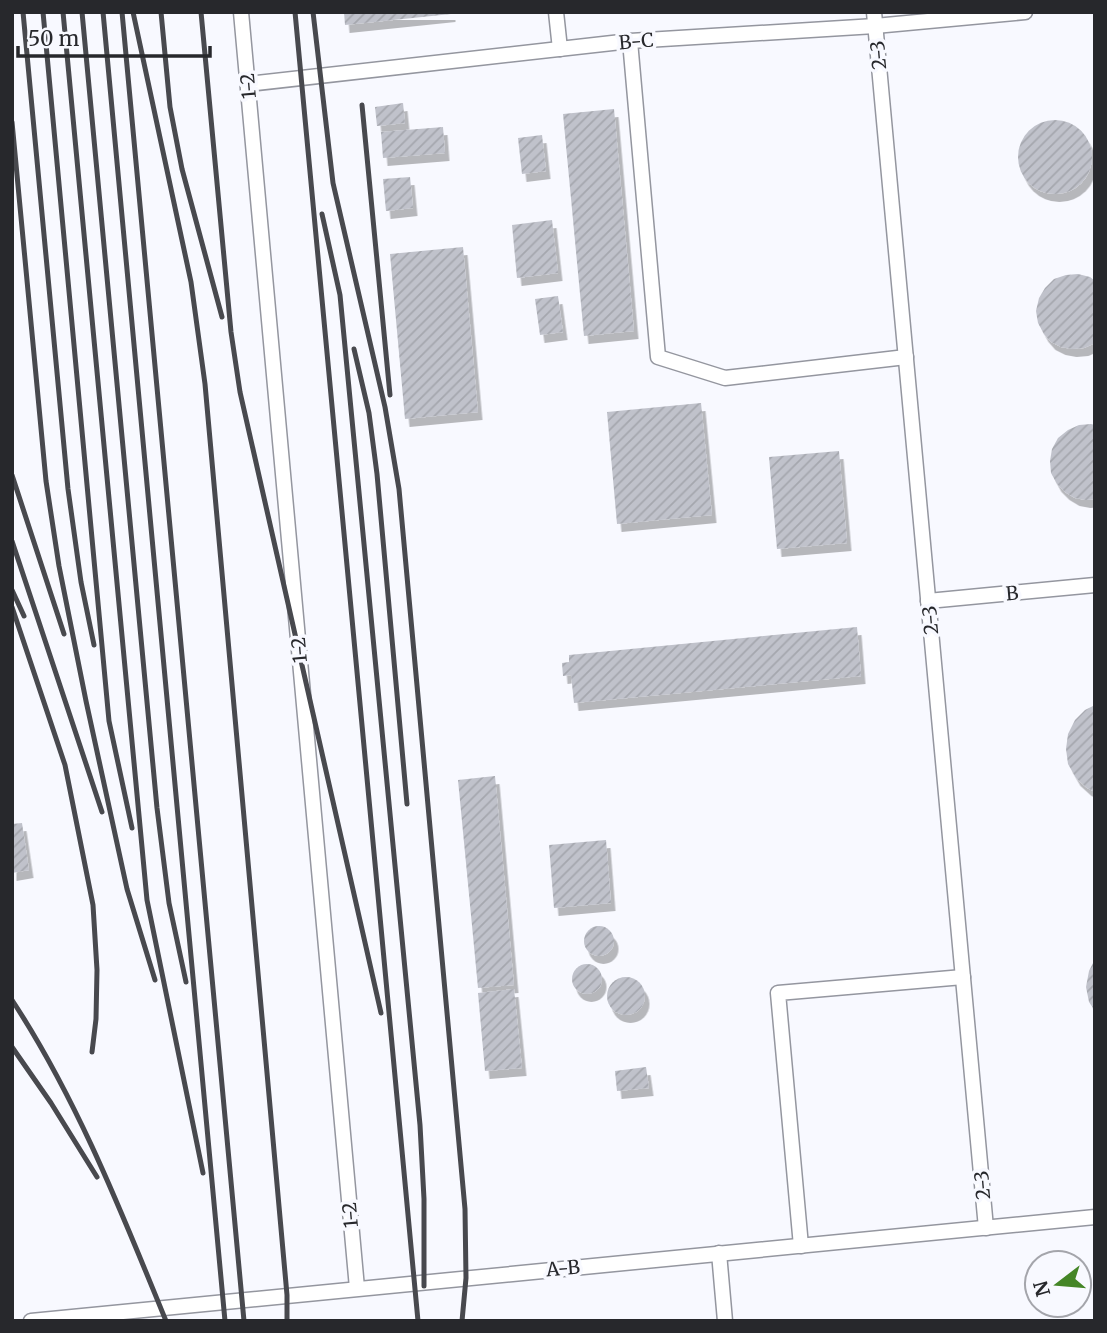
<svg xmlns="http://www.w3.org/2000/svg" width="1107" height="1333" font-family="Merriweather,serif">
<style>
.building{fill:url(#building-hatch);filter:url(#shadow)}
.lines{fill:none;stroke-linecap:round;stroke-linejoin:round}
.lane-casing{stroke:#94969f;stroke-width:17}
.lane{stroke:#fff;stroke-width:14}
.rail{stroke:#48494e;stroke-width:5}
.labels{text-anchor:middle;dominant-baseline:central;stroke-width:7;stroke-linejoin:round;paint-order:stroke}
.street-label{font-size:19px;fill:#27282c;stroke:#f8f9ff}
</style>
<defs>
<pattern id="building-hatch" width="6" height="6" patternUnits="userSpaceOnUse" patternTransform="scale(1.75)"><rect width="6" height="6" fill="#c0c2cb"/><path d="M-1 1l2-2M0 6l6-6M5 7l2-2" fill="none" stroke="#a5a7ae"/></pattern>
<filter id="shadow"><feDropShadow dx="4.5" dy="8" stdDeviation="0" flood-color="#0004"/></filter>
</defs>
<rect width="100%" height="100%" fill="#f8f9ff"/>
<g class="building">
<polygon points="344,12 451,12 451,14 345,25"/>
<polygon points="403,103 405,123 377,126 375,107"/>
<polygon points="614,109 634,331 584,336 563,114"/>
<circle cx="1055" cy="157" r="37"/>
<polygon points="443,127 445,153 383,158 381,132"/>
<polygon points="542,135 546,171 522,174 518,138"/>
<polygon points="410,177 413,208 386,211 383,179"/>
<polygon points="552,220 558,273 517,278 512,225"/>
<polygon points="463,247 478,412 405,419 390,254"/>
<polygon points="1078,274 1090,277 1095,281 1095,343 1084,348 1072,349 1061,347 1051,342 1044,334 1038,323 1036,311 1039,298 1045,288 1054,279 1066,275"/>
<polygon points="558,296 563,332 540,335 535,299"/>
<polygon points="701,403 712,515 617,524 607,412"/>
<polygon points="1091,424 1095,425 1095,499 1086,500 1075,498 1065,492 1057,484 1051,473 1050,461 1052,449 1058,438 1068,430 1079,425"/>
<polygon points="839,451 847,543 777,549 769,457"/>
<polygon points="857,627 861,676 574,703 571,675 563,676 562,663 569,662 569,655"/>
<polygon points="1095,705 1095,792 1087,788 1076,778 1068,764 1066,749 1068,734 1075,720 1085,710"/>
<polygon points="495,776 514,985 478,988 458,780"/>
<polygon points="22,823 29,870 12,873 12,824"/>
<polygon points="606,840 611,903 554,908 549,845"/>
<circle cx="599" cy="941" r="15"/>
<polygon points="1095,959 1095,1011 1089,1002 1086,987 1089,971"/>
<circle cx="587" cy="979" r="15"/>
<circle cx="626" cy="996" r="19"/>
<polygon points="514,989 522,1068 485,1071 478,993"/>
<polygon points="646,1067 649,1088 617,1091 615,1071"/>
</g>
<g class="lines">
<defs>
<g id="lane">
<polyline points="241,12 357,1288"/>
<polyline points="556,12 560,49"/>
<polyline points="874,12 986,1228"/>
<polyline points="630,41 658,357 725,378 906,357"/>
<polyline points="248,84 630,41 875,26 1025,12"/>
<polyline points="928,601 1095,585"/>
<polyline points="801,1246 778,993 963,977"/>
<polyline points="719,1253 725,1321"/>
<polyline points="31,1321 1095,1217"/>
</g>
</defs>
<use href="#lane" class="lane-casing"/>
<use href="#lane" class="lane"/>
<g class="rail">
<polyline points="23,12 68,489 81,582 94,645"/>
<polyline points="43,12 109,721 132,828"/>
<polyline points="63,12 147,900 203,1173"/>
<polyline points="82,12 157,808 169,903 186,982"/>
<polyline points="103,12 225,1321"/>
<polyline points="122,12 244,1321"/>
<polyline points="133,12 191,282 205,384 287,1295 287,1321"/>
<polyline points="161,12 170,107 182,169 222,317"/>
<polyline points="201,12 231,332 240,392 381,1013"/>
<polyline points="295,12 418,1321"/>
<polyline points="313,12 333,183 385,407 399,489 465,1209 466,1278 462,1321"/>
<polyline points="362,105 390,395"/>
<polyline points="12,122 46,481 59,566 86,701 127,889 155,980"/>
<polyline points="322,214 340,295 420,1125 424,1199 424,1286"/>
<polyline points="354,349 369,413 377,474 407,804"/>
<polyline points="12,475 64,634"/>
<polyline points="12,541 102,812"/>
<polyline points="12,590 24,616"/>
<polyline points="12,607 65,765 93,905 97,970 96,1019 92,1052"/>
<path d="M12 1000C77 1099 121 1211 166 1321"/>
<polyline points="12,1047 51,1103 97,1177"/>
</g>
</g>
<g class="labels">
<g class="street-label">
<text transform="translate(636 41) rotate(-5)">B-C</text>
<text transform="translate(878 55) rotate(-95)">2-3</text>
<text transform="translate(248 86) rotate(-95)">1-2</text>
<text transform="translate(1012 593) rotate(-5)">B</text>
<text transform="translate(930 620) rotate(-95)">2-3</text>
<text transform="translate(299 650) rotate(-95)">1-2</text>
<text transform="translate(982 1185) rotate(-95)">2-3</text>
<text transform="translate(350 1215) rotate(-95)">1-2</text>
<text transform="translate(563 1268) rotate(-5)">A-B</text>
</g>
</g>
<rect width="1107" height="1333" fill="none" stroke="#27282c" stroke-width="28"/>
<g transform="translate(1058 1284) rotate(254)"><circle r="33" fill="#f8f9ff" stroke="#a4a5ab" stroke-width="2"/>
<path d="M0-5L12 26L0 18L-12 26Z" fill="#458627"/>
<text y="-10" font-size="19" font-weight="bold" text-anchor="middle" fill="#27282c">N</text>
</g>
<path d="M18 46v10h192v-10" fill="none" stroke="#27282c" stroke-width="3.5"/>
<text x="28" y="46" font-size="21" fill="#27282c" stroke="#f8f9ff" stroke-width="5" paint-order="stroke">50 m</text>
</svg>
